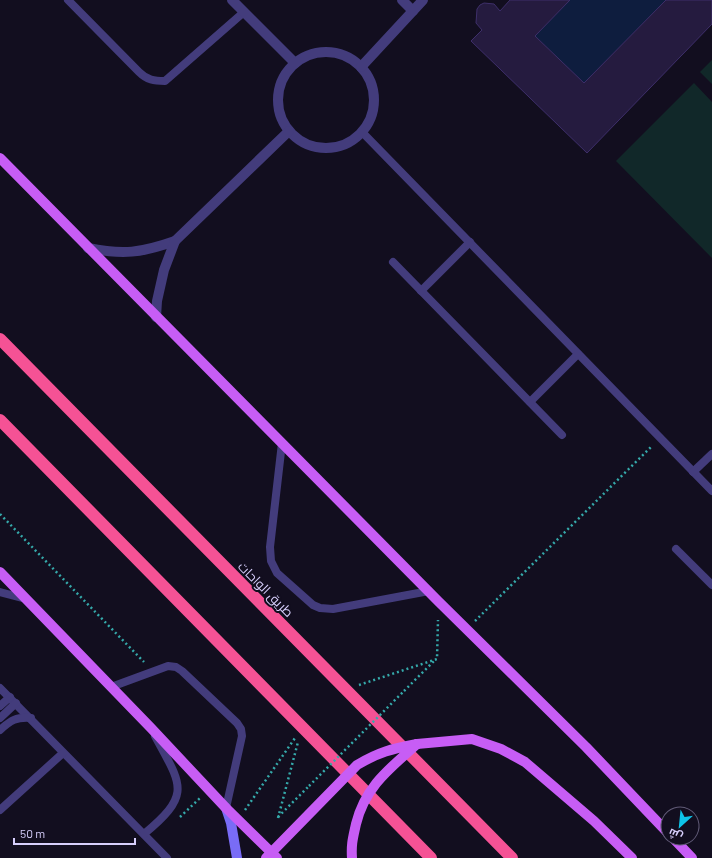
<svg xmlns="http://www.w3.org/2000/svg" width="712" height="858" font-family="Barlow,Cairo,sans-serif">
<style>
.green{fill:#112829}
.water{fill:#0e1d3e}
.building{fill:#251b3f;stroke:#3e2f6a}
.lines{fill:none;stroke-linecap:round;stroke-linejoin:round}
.path{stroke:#35a9aa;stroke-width:2.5;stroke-dasharray:2 3;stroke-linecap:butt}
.lane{stroke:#433c7c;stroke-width:8}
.street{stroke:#433c7c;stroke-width:10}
.secondary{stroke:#796cf6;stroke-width:10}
.primary{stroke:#c75df5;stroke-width:10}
.highway{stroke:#f55295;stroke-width:12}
.path-bridge{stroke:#35a9aa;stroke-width:2.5;stroke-dasharray:2 3;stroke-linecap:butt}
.primary-bridge{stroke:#c75df5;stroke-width:10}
.labels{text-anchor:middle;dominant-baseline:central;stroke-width:4;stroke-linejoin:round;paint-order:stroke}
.street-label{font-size:13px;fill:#d7cffc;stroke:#120e1f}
</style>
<rect width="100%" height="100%" fill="#120e1f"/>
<g class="green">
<polygon points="712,60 712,84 700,72"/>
<polygon points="694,83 712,102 712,258 616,161"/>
</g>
<polygon class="water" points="570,0 666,0 584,83 535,36"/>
<polygon class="building" points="510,0 570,0 535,36 584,83 666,0 712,0 712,24 587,153 471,41 482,30 476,23 477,9 480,5 484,3 494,4 500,11"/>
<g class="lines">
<g class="path">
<polyline points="0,514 144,662"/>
<polyline points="475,621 652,446"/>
<polyline points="359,685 437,659 438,620"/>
<polyline points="404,691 436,659"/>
<polyline points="245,810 295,738"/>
<polyline points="180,817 200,798"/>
<polyline points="278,817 309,786"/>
<polyline points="278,818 298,742"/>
</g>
<g class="lane">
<path d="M68 0 139 72C147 80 154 81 165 81L244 12"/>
<polyline points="362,132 712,491"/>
<polyline points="393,262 562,435"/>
<polyline points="421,291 470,242"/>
<polyline points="530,402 578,354"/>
<polyline points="282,443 270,547 271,561 277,573 313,605 320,608 333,609 429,591"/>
<polyline points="693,472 712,454"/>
<polyline points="676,549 712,585"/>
<polyline points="0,592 26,599"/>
<polyline points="111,687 168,666 176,667 182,671 237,723 241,729 242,736 226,808"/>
<polyline points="0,688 167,858"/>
<polyline points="0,706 10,697"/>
<polyline points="0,718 16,703"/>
<path d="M0 730C11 720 16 717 31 718"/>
<polyline points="0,810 63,753"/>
<path d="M144 834C192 794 182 786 155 736"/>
</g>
<g class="street">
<polyline points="232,0 295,63"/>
<polyline points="402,0 413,11"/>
<circle cx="326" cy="100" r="48"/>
<polyline points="361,67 423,0"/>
<path d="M88 248C123 255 141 253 175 241"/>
<polyline points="156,317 157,301 164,270 175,241 289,131"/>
</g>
<polyline class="secondary" points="226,808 231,823 237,858"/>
<g class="primary">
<polyline points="0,158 438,601 586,747 668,833"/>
<polyline points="0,572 151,728 226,808 277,858"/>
<polyline points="417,744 472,739 501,749 525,762 594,821 632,858"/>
<polyline points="673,838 692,858"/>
</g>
<g class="highway">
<polyline points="0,339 512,858"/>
<polyline points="0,420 431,858"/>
</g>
<polyline class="path-bridge" points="309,786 404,691"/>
<g class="primary-bridge">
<path d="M266 858 357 765C379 752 391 749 417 744"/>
<path d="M352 858C351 844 353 838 356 824 365 787 389 769 417 744"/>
</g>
</g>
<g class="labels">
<g class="street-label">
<text transform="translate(266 589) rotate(45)">طريق الواحات</text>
</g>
</g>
<g transform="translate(680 826) rotate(207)"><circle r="19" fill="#120e1f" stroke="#615b77"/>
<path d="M0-3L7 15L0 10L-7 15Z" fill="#0ec4e9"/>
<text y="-6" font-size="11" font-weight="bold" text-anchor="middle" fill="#d7cffc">ش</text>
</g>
<path d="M14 838v6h121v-6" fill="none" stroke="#d7cffc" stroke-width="2"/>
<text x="20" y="838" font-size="12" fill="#d7cffc" stroke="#120e1f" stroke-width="3" paint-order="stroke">50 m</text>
</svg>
